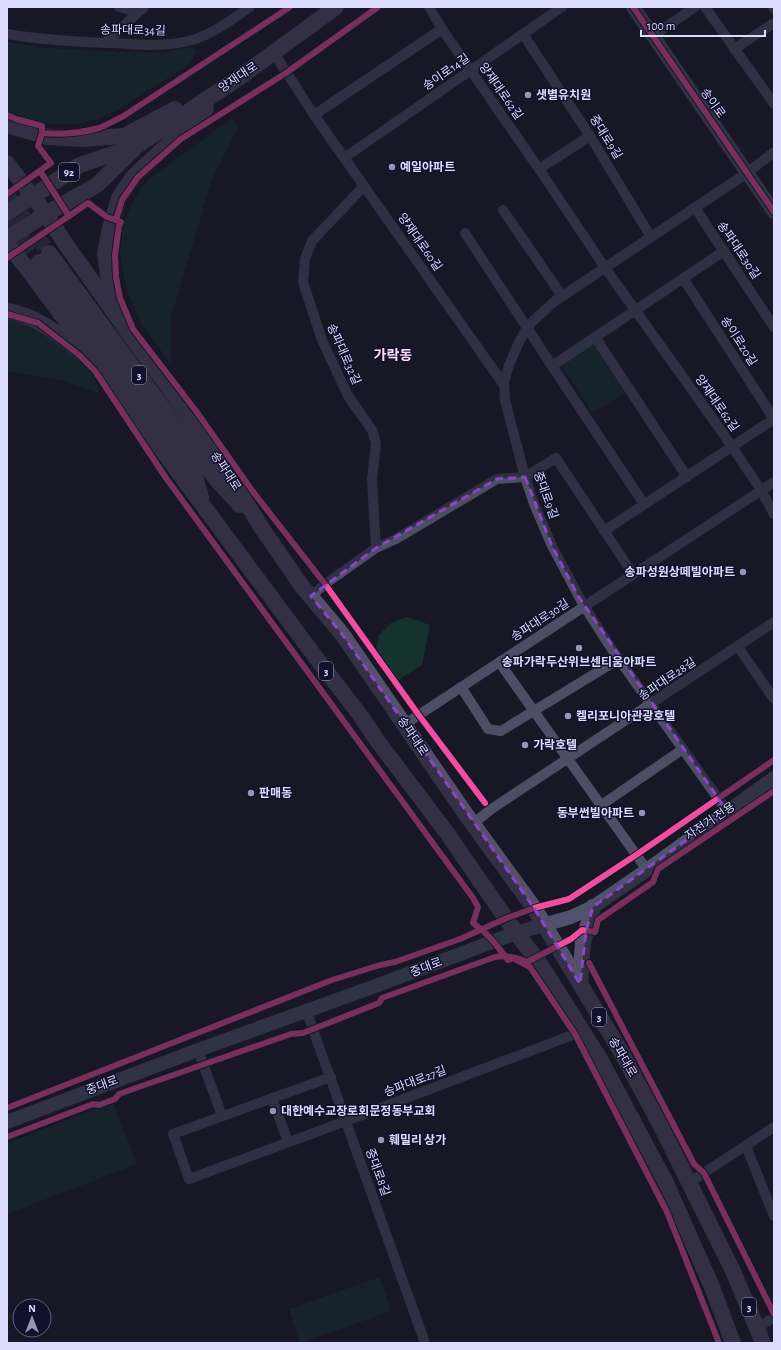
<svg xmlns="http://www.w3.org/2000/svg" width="781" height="1350" font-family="'Alegreya Sans','Noto Sans KR',sans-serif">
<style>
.green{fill:#15322f}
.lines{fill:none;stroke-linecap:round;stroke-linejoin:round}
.primary-tunnel{stroke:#353547;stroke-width:16;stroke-dasharray:16 8;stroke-linecap:butt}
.street{stroke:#4d4e66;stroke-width:10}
.secondary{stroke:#4f526c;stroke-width:14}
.primary{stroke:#554e6c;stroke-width:16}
.cycleway-casing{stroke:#12112c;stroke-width:8}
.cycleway{stroke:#ef4d9e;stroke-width:6}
.marked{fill:none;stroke:#8a46c9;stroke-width:3;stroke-dasharray:8 5;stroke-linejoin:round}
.poi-dot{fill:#9797b3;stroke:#12112c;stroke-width:1.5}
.labels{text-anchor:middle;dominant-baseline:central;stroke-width:3;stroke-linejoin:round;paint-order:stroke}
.shield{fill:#12112c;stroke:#9f9fc0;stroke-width:1}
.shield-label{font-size:11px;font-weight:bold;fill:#dcdcff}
.street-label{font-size:12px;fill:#dcdcff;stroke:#12112c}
.poi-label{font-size:12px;font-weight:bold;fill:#dcdcff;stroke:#12112c;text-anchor:start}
.quarter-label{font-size:14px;font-weight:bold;fill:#ffdef7;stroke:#12112c}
</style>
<rect width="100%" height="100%" fill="#181726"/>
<g class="green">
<path d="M7 42 47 48 98 51 164 53 191 46 196 52 189 65C171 76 154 87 137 98 128 103 120 110 111 114 77 129 40 127 7 112Z"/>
<polygon points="232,118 238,127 212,179 171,317 171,364 141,323 126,288 120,255 122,228 133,201 148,180"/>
<polygon points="7,315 35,324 69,349 93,372 100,394 63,380 7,371"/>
<polygon points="594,340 628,391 592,413 560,363"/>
<polygon points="407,617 430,625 422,665 397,681 376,651 379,635 391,623"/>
<polygon points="113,1102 137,1164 7,1214 7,1143"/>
<polygon points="380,1277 391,1311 300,1343 289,1309"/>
</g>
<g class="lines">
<g class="primary-tunnel">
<polyline points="7,195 49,253"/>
<polyline points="7,219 39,262"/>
</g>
<g class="street">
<polyline points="119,7 137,12"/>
<polyline points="429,7 442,29 539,169 608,272 722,432 761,490 774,514"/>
<polyline points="705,7 774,104"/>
<polyline points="773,7 774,9"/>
<path d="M7 34C42 40 78 42 113 43 140 45 166 47 192 40 213 34 233 19 250 7"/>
<polyline points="523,34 590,136 651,237"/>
<polyline points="653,36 695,7"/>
<polyline points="105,43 144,7"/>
<polyline points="734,49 774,23"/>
<polyline points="274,53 314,115 504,385"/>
<polyline points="314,115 442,29"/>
<polyline points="344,158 562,7"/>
<polyline points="539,169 590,136"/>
<polyline points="364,186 312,241 305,259 303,282 322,340 348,396 372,430 376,443 372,480 376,548"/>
<polyline points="695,208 774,327"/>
<polyline points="503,210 562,296"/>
<polyline points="465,233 552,366 644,504"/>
<polyline points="683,278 774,419"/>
<polyline points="595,337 687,477"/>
<polyline points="552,366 724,251"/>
<polyline points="604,531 774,419"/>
<polyline points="311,596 325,584 376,548 396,539 497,479 525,477 556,458 633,574"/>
<polyline points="738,647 774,699"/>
<polyline points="499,662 647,870"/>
<polyline points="461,687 488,729 501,731 619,659"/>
<polyline points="405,724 774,482"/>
<polyline points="600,806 683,749"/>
<polyline points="727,811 613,651 584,606 552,546 534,504 525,477 505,400 504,382 509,365 519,342 527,328 533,321 555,301 747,173 774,152"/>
<polyline points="474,823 490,810 774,622"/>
<polyline points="306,1010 425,1343"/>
<polyline points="198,1050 222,1116"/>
<polyline points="331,1077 173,1134 189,1179 346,1121 583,1031"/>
<polyline points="272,1098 288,1142"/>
<polyline points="746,1146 774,1216"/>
<polyline points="690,1182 774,1127"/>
<polyline points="757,1327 774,1318"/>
</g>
<g class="secondary">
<polyline points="633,7 774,212"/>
<polyline points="7,1122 198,1050 370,988 516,933 571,917 593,907 647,870 774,778"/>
</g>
<g class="primary">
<polyline points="7,125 48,137 81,139 124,136 175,109"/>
<polyline points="7,163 46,214 65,243 138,346 169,388 231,478 261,527 301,585 342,634 467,816 534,908 620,1050 662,1128 733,1271 763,1343"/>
<polyline points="7,213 80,165 133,147"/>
<polyline points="7,239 46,214 97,185 138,145 243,75 336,7"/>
<polyline points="7,244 26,267 314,655 360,715 376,739 447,833 516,933 539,962 600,1059 666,1183 712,1287 733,1343"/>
<polyline points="49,253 179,430 216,479 240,505"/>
<polyline points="39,262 195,476 201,497"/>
<polyline points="119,307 110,288 105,254 110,228 119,198 134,176 206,109"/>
<path d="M7 311C36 315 61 336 83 354"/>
<polyline points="580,984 583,942 593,907"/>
</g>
<defs>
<g id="cycleway">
<polyline points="633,7 774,212"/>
<polyline points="7,115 16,119 42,126 42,133 38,146 51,163 7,194"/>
<path d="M42 133C61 135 81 133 99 128 107 125 115 120 122 117L290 7"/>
<polyline points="40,171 69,216"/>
<polyline points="116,220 122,200 138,177 181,139 286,73 378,7"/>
<polyline points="7,258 88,203 107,217 121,222 119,226 115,255 116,277 120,298 133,329 196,411 254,493 325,584 418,714 485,803"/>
<path d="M7 314 38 323 78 354 95 371 166 478 473 898 478 907 473 923C488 933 497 946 508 960L513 958 530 967 575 1034 667 1212 719 1343"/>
<polyline points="589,963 694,1164 704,1173 774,1314"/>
<polyline points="7,1108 332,980 380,965 395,962 460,939 507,918 534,908 569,899 636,855 774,760"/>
<path d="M7 1137 93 1104 99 1105 115 1099 119 1094 136 1088 291 1034 303 1033 379 1003 382 998 495 957C507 955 516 957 527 962L571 939 582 930 595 932 598 920 653 882 658 869 774 791"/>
</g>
</defs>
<use href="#cycleway" class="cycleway-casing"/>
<use href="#cycleway" class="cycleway"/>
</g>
<path d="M0 0H781V1350H0ZM525 477 552 546 578 596 727 811 593 907 586 931 580 984 534 908 342 634 311 596 376 548 497 479Z" fill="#181726" fill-opacity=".55" fill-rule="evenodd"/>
<path class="marked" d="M525 477 552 546 578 596 727 811 593 907 586 931 580 984 534 908 342 634 311 596 376 548 497 479Z"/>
<g class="poi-dot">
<circle cx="528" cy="95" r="4"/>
<circle cx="392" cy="167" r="4"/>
<circle cx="743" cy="572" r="4"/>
<circle cx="579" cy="648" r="4"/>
<circle cx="568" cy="716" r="4"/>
<circle cx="525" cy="745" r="4"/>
<circle cx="251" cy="793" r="4"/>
<circle cx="642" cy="813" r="4"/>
<circle cx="273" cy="1111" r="4"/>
<circle cx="381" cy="1140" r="4"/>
</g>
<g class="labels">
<g class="shield">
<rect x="59" y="163" width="20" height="18" rx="3"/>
<rect x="132" y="366" width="14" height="18" rx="3"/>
<rect x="319" y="662" width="14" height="18" rx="3"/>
<rect x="592" y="1008" width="14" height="18" rx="3"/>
<rect x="742" y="1298" width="14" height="18" rx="3"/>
</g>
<g class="shield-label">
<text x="69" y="172">92</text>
<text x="139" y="375">3</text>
<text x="326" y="671">3</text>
<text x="599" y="1017">3</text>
<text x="749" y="1307">3</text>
</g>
<g class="street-label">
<text transform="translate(133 30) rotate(1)">송파대로34길</text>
<text transform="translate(446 72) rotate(-35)">송이로14길</text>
<text transform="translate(238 77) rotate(-34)">양재대로</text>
<text transform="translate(501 91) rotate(55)">양재대로62길</text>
<text transform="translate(713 103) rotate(55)">송이로</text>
<text transform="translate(606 137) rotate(58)">중대로9길</text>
<text transform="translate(420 242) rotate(55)">양재대로60길</text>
<text transform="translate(739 250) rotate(56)">송파대로30길</text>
<text transform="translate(739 341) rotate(57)">송이로20길</text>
<text transform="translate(344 354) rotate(66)">송파대로32길</text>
<text transform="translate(717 403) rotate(55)">양재대로62길</text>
<text transform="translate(226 471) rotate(57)">송파대로</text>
<text transform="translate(546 495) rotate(70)">중대로9길</text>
<text transform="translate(540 620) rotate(-33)">송파대로30길</text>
<text transform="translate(667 679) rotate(-34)">송파대로28길</text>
<text transform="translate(413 736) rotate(56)">송파대로</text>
<text transform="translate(710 821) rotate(-34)">자전거 전용</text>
<text transform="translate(426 967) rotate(-21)">중대로</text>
<text transform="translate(623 1057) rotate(60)">송파대로</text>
<text transform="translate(415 1081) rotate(-21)">송파대로27길</text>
<text transform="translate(102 1085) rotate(-20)">중대로</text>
<text transform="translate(378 1172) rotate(70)">중대로8길</text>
</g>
<g class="poi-label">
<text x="536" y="95">샛별유치원</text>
<text x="400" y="167">예일아파트</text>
<text x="735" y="572" text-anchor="end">송파성원상떼빌아파트</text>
<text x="579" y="662" text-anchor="middle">송파가락두산위브센티움아파트</text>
<text x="576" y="716">켈리포니아관광호텔</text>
<text x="533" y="745">가락호텔</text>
<text x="259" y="793">판매동</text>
<text x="634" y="813" text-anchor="end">동부썬빌아파트</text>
<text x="281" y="1111">대한예수교장로회문정동부교회</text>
<text x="389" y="1140">훼밀리 상가</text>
</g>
<g class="quarter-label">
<text x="393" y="356">가락동</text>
</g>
</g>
<rect width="781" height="1350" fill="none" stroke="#dcdcff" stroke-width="16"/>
<g transform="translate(32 1318)"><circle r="19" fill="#12112c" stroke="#636280"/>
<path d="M0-3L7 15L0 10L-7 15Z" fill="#9797b3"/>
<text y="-6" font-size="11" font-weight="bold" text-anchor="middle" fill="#dcdcff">N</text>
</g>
<path d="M641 30v6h124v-6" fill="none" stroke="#dcdcff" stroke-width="2"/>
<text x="647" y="30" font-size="12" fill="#dcdcff" stroke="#12112c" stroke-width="3" paint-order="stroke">100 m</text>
</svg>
